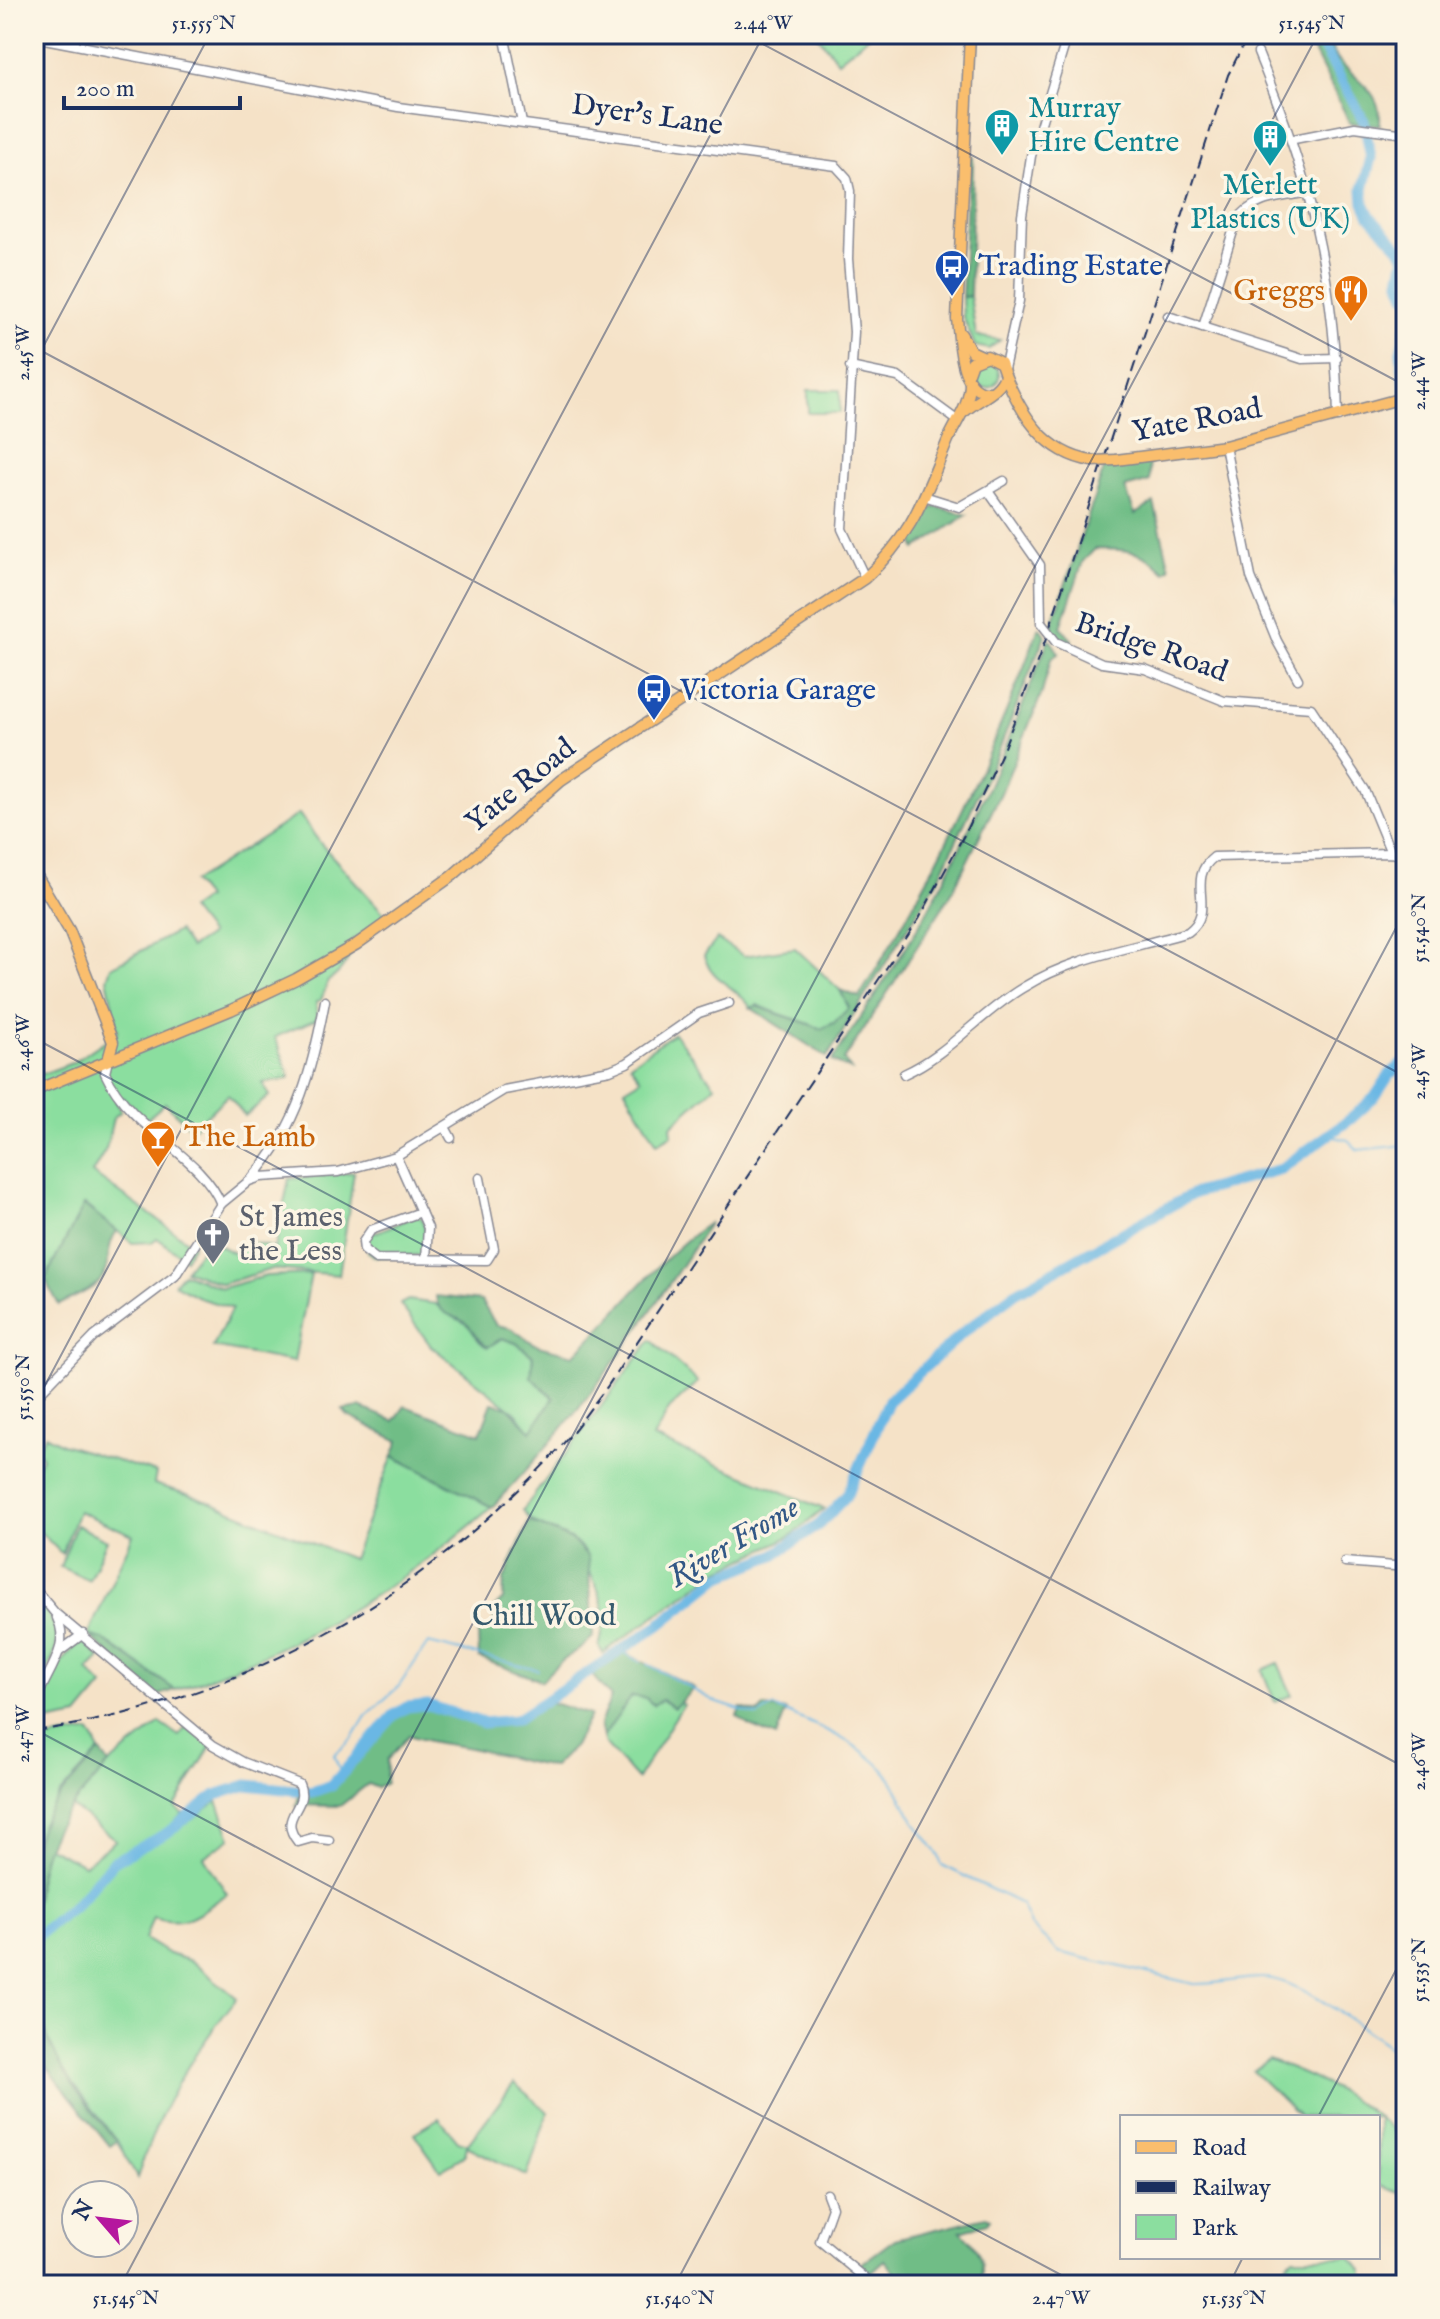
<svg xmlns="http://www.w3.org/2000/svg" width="1440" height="2319" font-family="'IM FELL English',serif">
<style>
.green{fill:#8bde9f;stroke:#53867e;stroke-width:2}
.forest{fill:#70bd86;stroke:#467672;stroke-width:2}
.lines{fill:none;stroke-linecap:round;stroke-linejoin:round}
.stream{stroke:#6bb7e4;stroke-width:2}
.river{stroke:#6bb7e4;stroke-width:11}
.minor-casing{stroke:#888892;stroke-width:11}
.major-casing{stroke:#888892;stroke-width:13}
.minor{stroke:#fff;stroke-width:8}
.major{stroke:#fabe6d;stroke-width:10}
.rail{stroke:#1b2f5e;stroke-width:2;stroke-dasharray:12 6;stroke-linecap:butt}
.minor-bridge-casing{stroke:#888892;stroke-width:11;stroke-linecap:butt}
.major-bridge-casing{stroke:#888892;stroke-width:13;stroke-linecap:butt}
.minor-bridge{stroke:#fff;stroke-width:8}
.major-bridge{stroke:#fabe6d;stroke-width:10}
.ticks{fill:none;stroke:#1b2f5e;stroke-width:2;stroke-opacity:0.45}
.labels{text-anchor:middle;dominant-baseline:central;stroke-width:7;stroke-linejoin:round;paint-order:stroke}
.culture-label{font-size:30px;fill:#0d838f;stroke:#fcf5e5;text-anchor:start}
.street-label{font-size:30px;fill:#1b2f5e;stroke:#fcf5e5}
.transit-label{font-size:30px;fill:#164399;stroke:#fcf5e5;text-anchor:start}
.food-label{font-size:30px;fill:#c56008;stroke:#fcf5e5;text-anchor:end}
.worship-label{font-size:30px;fill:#5b616d;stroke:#fcf5e5;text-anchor:start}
.park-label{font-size:30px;fill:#375b6e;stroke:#fcf5e5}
.water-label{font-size:32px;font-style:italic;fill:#335886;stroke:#fcf5e5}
.neatline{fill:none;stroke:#1b2f5e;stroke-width:3}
.ticks-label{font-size:20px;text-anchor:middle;fill:#1b2f5e}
</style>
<rect width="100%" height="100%" fill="#fcf5e5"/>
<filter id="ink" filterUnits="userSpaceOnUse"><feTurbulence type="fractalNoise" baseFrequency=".0125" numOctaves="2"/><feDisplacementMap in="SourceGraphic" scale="16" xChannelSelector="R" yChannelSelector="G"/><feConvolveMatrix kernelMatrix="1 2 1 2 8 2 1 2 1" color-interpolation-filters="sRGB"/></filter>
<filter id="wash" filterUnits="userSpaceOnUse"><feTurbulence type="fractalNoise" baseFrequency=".006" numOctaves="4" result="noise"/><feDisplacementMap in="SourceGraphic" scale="32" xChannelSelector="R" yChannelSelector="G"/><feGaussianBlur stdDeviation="1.8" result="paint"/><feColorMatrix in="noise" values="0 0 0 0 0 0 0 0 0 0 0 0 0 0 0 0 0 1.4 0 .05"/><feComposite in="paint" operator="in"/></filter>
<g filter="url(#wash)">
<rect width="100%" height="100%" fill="#f5e2c7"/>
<g class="green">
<polygon points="816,34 871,34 838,61"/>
<polygon points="970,296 976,336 1000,340 989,349 975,346 963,317 962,297"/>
<circle cx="986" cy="375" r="13"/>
<rect x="808" y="390" width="32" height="23"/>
<path d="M299 814 321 844 389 919 352 940C353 955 342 973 328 981L321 1000 316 1002 317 1019 275 1037 290 1078 263 1083 269 1096 245 1116 228 1095 192 1129 165 1103 146 1120 123 1098 116 1101 121 1111 113 1118 106 1149 92 1173 193 1245 185 1259 157 1238 152 1242 132 1243 85 1205 45 1279 37 1263 34 1266V1077L72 1063 118 1032 107 978 111 967 178 931 190 948 210 935 190 909 206 898 193 882Z"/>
<path d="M717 939 744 956 795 948 840 990 849 1008 834 1023 821 1029C800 1019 779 1016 758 1005L751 1008C738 987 712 982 704 956Z"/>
<polygon points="674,1033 715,1086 671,1126 672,1135 657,1143 625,1089 641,1079 630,1064"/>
<polygon points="354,1172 339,1275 272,1269 222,1284 185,1270 209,1240 239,1256 246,1241 275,1248 289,1179"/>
<polygon points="416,1216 422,1218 425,1228 422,1255 376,1257 368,1253 369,1235"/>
<polygon points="183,1273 222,1288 266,1276 311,1274 294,1362 213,1347 232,1308 202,1299 174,1284"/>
<path d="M408 1300 436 1304C445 1315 454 1316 465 1323 475 1329 475 1342 488 1347L502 1338 516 1343 533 1356C529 1380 540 1382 554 1398L531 1432 516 1413 431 1346 400 1304Z"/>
<path d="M651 1340 698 1382 669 1409 653 1438 824 1509 791 1536 716 1572 603 1653 599 1647C607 1619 604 1598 591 1575 583 1560 590 1551 570 1539 553 1529 533 1528 523 1510Z"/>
<path d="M45 1435 62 1444 156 1473 154 1484 197 1497 352 1559 393 1456 492 1507C394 1592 298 1648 175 1690L102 1639 88 1635 133 1535 78 1511 62 1554 34 1526V1472L42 1458 37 1450Z"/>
<polygon points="76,1525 107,1540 89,1580 60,1567"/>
<path d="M34 1595C72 1639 56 1650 34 1697Z"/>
<path d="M83 1641 100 1658 88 1670 103 1686 78 1716 37 1724C43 1692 56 1660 83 1641Z"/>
<polygon points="1278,1663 1292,1695 1275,1702 1262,1670"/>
<path d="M635 1694 677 1700 683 1705 637 1779 605 1744 603 1737C613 1721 621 1707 635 1694Z"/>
<polygon points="160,1723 179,1736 186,1727 212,1744 175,1807 183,1814 166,1830 112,1858 74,1901 34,1933 35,1895 46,1846 84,1865 116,1840 71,1806 109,1764"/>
<polygon points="90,1732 100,1751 58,1796 34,1848 34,1741"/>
<path d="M217 1801 231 1838 204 1857 227 1894C200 1912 187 1928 153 1917L145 1939 169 1954 191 1961 237 1998C190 2057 160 2106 137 2178L117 2141 57 2062 42 2029 35 1990 34 1941 73 1911 115 1864 173 1833Z"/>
<path d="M1268 2060C1321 2080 1367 2101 1406 2143V2195L1378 2185V2117H1300L1253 2071Z"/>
<polygon points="514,2083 548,2112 527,2176 467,2146 465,2155 440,2170 414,2133 439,2118 458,2141 468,2144"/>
<polygon points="1293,2257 1350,2257 1363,2271 1363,2285 1268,2285"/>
</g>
<g class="forest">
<path d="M1305 34H1326C1329 41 1332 51 1337 58 1356 81 1383 91 1380 125L1350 123Z"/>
<polygon points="969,157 973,157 970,296 962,297"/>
<path d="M1149 461 1150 481 1125 488 1135 514 1154 503 1170 568 1165 572C1144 550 1125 549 1095 549L1083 561 1061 627 1072 640 1070 644 1059 640 1051 628 1105 465Z"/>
<polygon points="937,507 967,515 916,549 913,539 930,508"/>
<path d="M1039 627 1045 635 998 752 940 876 827 1057 751 1008 757 1005C778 1016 800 1019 821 1029L834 1023 849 1008 840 990 859 997C934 878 991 759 1039 627Z"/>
<path d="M1049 638 1059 653 1051 659 1042 693 1001 793 951 894 844 1060 851 1070 832 1061C863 1013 896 966 924 917 974 827 1012 734 1049 638Z"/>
<path d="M84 1205 117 1231C105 1246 112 1266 100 1281 91 1291 71 1298 59 1305L45 1279Z"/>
<path d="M710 1222C645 1323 576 1420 492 1507L393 1456 399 1441 348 1416 343 1410 360 1407 394 1421 405 1406 480 1434 492 1403 508 1407 531 1431 554 1398 531 1377 533 1356 516 1343 502 1338 488 1347C475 1341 474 1328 464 1322 451 1314 437 1314 436 1296L481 1301 496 1325 510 1328 538 1346 574 1355C620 1311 658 1258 710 1222Z"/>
<path d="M529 1521 572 1540 588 1557 593 1637C576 1654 556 1661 542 1681L479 1658 478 1633 494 1626V1608L503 1599 504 1579Z"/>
<polygon points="88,1635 102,1639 175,1690 157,1696"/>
<polygon points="621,1651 694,1688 674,1708 662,1700 653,1705 646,1698 632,1696 603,1737 600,1724 611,1697 591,1674"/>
<path d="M547 1701 590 1715 574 1746 553 1767C526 1763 503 1756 478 1750 452 1743 438 1746 409 1735L387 1760 386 1783 377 1788 368 1784 340 1806 296 1805 301 1791C339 1793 365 1747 390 1723 395 1719 402 1710 408 1707 440 1695 478 1733 516 1720 526 1716 538 1706 547 1701Z"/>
<polygon points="764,1707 786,1711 776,1737 749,1726 737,1716 741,1708 758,1713"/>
<path d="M100 1751 109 1764C58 1820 38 1840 34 1919 34 1896 31 1872 34 1849 39 1810 75 1779 100 1751Z"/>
<path d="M34 1972C38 2045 72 2087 117 2141L110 2146 44 2064 34 2040Z"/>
<path d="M986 2217 990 2219 987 2223 961 2231C973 2244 986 2258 981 2277L972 2285H906L885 2260 868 2275 857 2267 895 2239Z"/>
</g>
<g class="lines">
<g class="stream">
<polyline points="1330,1136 1348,1140 1358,1150 1406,1145"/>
<polyline points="621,1651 641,1662"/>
<path d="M647 1664 718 1703 758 1716 773 1707C811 1723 857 1740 885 1771 897 1785 905 1808 916 1824 925 1838 938 1849 942 1865L1021 1904 1030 1925 1058 1952 1194 1984C1217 1985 1238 1978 1261 1978 1302 1977 1370 2036 1406 2058"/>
<polyline points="342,1776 334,1755 352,1739 366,1716 399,1686 428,1643 538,1670"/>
</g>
<g class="river">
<polyline points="1316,34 1364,121 1371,158 1363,189 1364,203 1370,216 1400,248 1405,258 1400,280 1406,295"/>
<polyline points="1406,329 1401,352 1406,391"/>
<polyline points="1406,564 1403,570 1406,580"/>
<polyline points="1406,597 1399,603 1406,616"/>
<polyline points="34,1938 76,1904 114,1861 167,1833 216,1795 247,1785 312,1792 332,1785 394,1715 407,1707 428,1705 483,1723 516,1720 658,1626 719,1577 774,1555 820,1524 847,1495 889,1400 965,1331 1015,1293 1178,1202 1195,1193 1281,1169 1352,1118 1375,1097 1390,1074 1406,1062"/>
</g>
</g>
</g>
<g filter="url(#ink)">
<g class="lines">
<defs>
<g id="minor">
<polyline points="504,34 522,123"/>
<polyline points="34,37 398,107 836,166 847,178 850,191 848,259 854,332 842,529 865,578"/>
<path d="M1258 53C1311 182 1335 277 1338 417"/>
<polyline points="1294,139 1355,127 1406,134"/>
<polyline points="1168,316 1302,359 1337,358"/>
<path d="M1203 327 1236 222C1252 197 1282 197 1310 192"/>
<polyline points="850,367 898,377 958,421"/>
<polyline points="1004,369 1019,301 1022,215 1031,156 1068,34"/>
<polyline points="1225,446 1251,577 1277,641 1298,679"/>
<polyline points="988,491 1040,565 1041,623"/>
<polyline points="927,497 959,507 1004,481"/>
<polyline points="1056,642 1102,663 1145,669 1224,701 1311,708 1365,790 1391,853"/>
<path d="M108 1060 105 1073C132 1132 201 1154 221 1204"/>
<path d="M904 1074C949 1054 981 1012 1024 987 1074 956 1132 949 1188 932 1218 910 1184 880 1214 857L1391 853 1406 857"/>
<polyline points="445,1127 451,1138"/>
<polyline points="396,1156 428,1228 426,1259"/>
<path d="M252 1178C298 1127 313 1066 325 1001"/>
<polyline points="421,1212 371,1230 363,1242 364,1250 376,1259 487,1260 494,1249 480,1178"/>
<polyline points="34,1399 94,1337 175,1276 221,1204 249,1181 261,1177 338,1172 396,1156 504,1090 610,1070 627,1063 699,1013 729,1003"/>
<polyline points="1345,1562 1406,1567"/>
<path d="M34 1588 55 1613 213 1745 243 1762 299 1784C310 1809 276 1815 298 1842L312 1838 329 1840"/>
<polyline points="60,1651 83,1634"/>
<path d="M34 1708C41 1678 73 1649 57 1618"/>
<polyline points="827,2194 832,2207 820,2241 873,2285"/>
</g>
<g id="major">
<path d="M970 34 957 319C960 341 959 395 991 392"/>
<polyline points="961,334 971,351 982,356"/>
<path d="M1005 375C1022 415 1044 453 1092 461"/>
<path d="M964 412C977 399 1000 393 1005 375L1001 363 987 356 972 362 968 373"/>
<polyline points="1116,460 1225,446 1406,397"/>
<polyline points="34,871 69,930 113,1042 108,1060"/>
<path d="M34 1091 231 1010 296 979 357 944 452 876 561 780 865 578C913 535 924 497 948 440 957 420 970 405 970 382"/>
</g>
</defs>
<use href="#minor" class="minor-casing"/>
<use href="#major" class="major-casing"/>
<use href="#minor" class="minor"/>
<use href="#major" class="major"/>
<path class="rail" d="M34 1731C235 1704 416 1601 554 1454 573 1434 589 1409 607 1387L919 919 964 835 1001 755 1046 639 1228 75 1249 34"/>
<defs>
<polyline id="minor-bridge" points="1041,623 1056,642"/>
<polyline id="major-bridge" points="1092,461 1116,460"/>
</defs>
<use href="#minor-bridge" class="minor-bridge-casing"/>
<use href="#major-bridge" class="major-bridge-casing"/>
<use href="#minor-bridge" class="minor-bridge"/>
<use href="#major-bridge" class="major-bridge"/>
</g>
</g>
<path class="ticks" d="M744 34 1406 386M34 347 1406 1077M34 364 210 34M34 1038 1406 1768M34 1406 764 34M34 1729 1080 2285M1318 2117 1406 1951M121 2285 1318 34M675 2285 1406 909M1229 2285 1243 2257"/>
<defs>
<symbol id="building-pin" viewBox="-11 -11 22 30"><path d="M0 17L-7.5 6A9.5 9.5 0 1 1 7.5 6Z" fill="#0f9aa8" stroke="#fcf5e5"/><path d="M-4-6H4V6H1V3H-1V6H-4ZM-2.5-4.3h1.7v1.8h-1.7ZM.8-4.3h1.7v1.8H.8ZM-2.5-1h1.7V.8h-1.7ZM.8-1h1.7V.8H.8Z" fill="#fff"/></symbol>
<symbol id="bus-pin" viewBox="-11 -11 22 30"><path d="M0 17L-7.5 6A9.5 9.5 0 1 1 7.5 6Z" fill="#1a4fb4" stroke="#fcf5e5"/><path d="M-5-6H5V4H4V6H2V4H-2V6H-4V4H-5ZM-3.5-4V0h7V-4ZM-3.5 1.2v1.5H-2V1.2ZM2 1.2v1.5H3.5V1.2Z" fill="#fff"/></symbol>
<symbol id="restaurant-pin" viewBox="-11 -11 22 30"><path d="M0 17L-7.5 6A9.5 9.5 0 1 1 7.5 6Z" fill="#e8710a" stroke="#fcf5e5"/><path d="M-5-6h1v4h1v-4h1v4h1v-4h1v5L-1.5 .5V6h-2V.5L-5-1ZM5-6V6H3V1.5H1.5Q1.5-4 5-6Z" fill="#fff"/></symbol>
<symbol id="bar-pin" viewBox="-11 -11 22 30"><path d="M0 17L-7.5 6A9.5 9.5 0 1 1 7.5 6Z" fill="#e8710a" stroke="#fcf5e5"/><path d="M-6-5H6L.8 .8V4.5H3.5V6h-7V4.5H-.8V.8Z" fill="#fff"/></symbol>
<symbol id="church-pin" viewBox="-11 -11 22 30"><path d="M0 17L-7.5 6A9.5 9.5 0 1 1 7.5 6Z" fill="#6b7280" stroke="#fcf5e5"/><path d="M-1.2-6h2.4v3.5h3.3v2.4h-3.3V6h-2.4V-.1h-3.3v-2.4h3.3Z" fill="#fff"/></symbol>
</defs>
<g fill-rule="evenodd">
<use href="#building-pin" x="982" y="106" width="40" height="54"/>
<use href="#building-pin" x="1250" y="117" width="40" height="54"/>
<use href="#bus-pin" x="932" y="247" width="40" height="54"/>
<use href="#restaurant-pin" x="1331" y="272" width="40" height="54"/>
<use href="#bus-pin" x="634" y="671" width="40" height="54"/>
<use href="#bar-pin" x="138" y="1118" width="40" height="54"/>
<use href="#church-pin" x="193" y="1215" width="40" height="54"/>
</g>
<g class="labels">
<g class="culture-label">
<text x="1028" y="109">Murray<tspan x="1028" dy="34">Hire Centre</tspan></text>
<text x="1270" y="186" text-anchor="middle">Mèrlett<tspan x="1270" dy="34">Plastics (UK)</tspan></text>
</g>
<g class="street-label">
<text transform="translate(647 116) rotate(8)">Dyer's Lane</text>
<text transform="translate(1197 421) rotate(-11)">Yate Road</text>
<text transform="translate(1151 648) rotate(19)">Bridge Road</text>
<text transform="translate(521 786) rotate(-39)">Yate Road</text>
</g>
<g class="transit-label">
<text x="978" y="267">Trading Estate</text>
<text x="680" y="691">Victoria Garage</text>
</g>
<g class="food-label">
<text x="1325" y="292">Greggs</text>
<text x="184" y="1138" text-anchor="start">The Lamb</text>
</g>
<g class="worship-label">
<text x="239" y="1218">St James<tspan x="239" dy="34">the Less</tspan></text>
</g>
<g class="park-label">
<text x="544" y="1617">Chill Wood</text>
</g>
<g class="water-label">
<text transform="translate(734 1543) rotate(-31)">River Frome</text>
</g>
</g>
<rect width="1440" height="2319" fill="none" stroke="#fcf5e5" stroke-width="88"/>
<rect x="1120" y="2115" width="260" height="144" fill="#fcf5e5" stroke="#a2a6af" stroke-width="2"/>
<rect x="1136" y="2141" width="40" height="12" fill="#fabe6d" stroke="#a2a6af" stroke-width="2"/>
<text x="1192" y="2155" font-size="24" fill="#1b2f5e">Road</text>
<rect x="1136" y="2181" width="40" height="12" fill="#1b2f5e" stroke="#a2a6af" stroke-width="2"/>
<text x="1192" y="2195" font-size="24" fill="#1b2f5e">Railway</text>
<rect x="1136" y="2215" width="40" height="24" fill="#8bde9f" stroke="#a2a6af" stroke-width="2"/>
<text x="1192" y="2235" font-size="24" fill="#1b2f5e">Park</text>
<g transform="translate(100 2219) rotate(298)"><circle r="38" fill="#fcf5e5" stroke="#a2a6af" stroke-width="2"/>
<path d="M0-6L14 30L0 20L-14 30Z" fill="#b5179e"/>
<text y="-12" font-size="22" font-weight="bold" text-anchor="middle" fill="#1b2f5e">N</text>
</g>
<path d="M64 96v12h176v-12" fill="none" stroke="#1b2f5e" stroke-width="4"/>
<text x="76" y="96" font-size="24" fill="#1b2f5e" stroke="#fcf5e5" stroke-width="6" paint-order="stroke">200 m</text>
<rect x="44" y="44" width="1352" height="2231" class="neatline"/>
<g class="ticks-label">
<text x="204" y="29">51.555°N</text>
<text x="763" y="29">2.44°W</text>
<text x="1312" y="29">51.545°N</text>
<text transform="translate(22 353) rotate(-90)" y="7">2.45°W</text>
<text transform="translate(1418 381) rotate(-90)" y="7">2.44°W</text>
<text transform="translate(1418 928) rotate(-90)" y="7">51.540°N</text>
<text transform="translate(22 1043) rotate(-90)" y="7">2.46°W</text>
<text transform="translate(1418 1072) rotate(-90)" y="7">2.45°W</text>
<text transform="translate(22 1387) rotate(-90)" y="7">51.550°N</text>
<text transform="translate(22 1734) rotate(-90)" y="7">2.47°W</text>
<text transform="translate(1418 1762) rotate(-90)" y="7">2.46°W</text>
<text transform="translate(1418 1970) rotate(-90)" y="7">51.535°N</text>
<text x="126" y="2304">51.545°N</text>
<text x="680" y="2304">51.540°N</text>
<text x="1061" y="2304">2.47°W</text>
<text x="1234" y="2304">51.535°N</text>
</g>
</svg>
